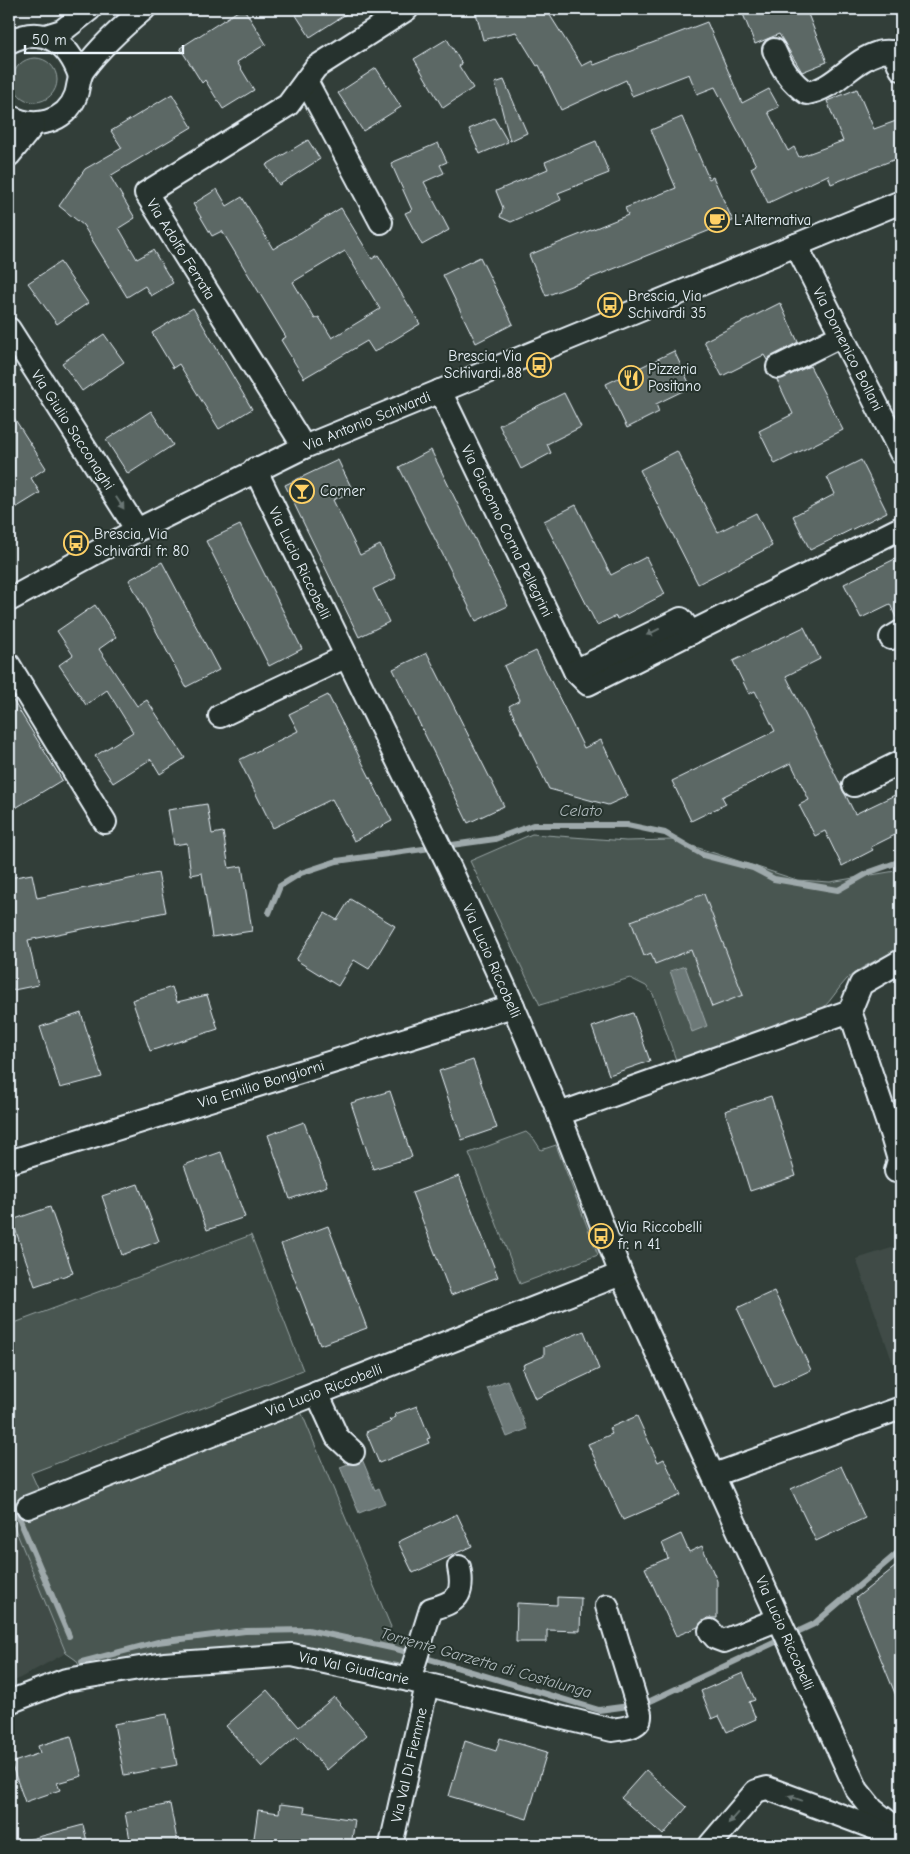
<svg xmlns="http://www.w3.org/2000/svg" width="910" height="1854" font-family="'Comic Neue',sans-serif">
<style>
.built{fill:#3f4b46}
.green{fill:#495651;stroke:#98a4a4}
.water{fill:#6d7978;stroke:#9ea9ab}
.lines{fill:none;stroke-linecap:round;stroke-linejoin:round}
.stream{stroke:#9ea9ab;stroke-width:6}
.building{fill:#5c6865;stroke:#e8f1f8;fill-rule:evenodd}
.minor-casing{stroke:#e8f1f8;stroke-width:26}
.minor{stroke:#26332d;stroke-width:22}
.oneway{fill:#6a7674}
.labels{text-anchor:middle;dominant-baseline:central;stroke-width:4;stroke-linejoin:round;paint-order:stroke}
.poi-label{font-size:15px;fill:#e8f1f8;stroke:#26332d;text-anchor:start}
.street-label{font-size:15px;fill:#e8f1f8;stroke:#26332d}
.water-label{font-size:16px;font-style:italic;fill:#b1bbbe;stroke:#26332d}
</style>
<rect width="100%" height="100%" fill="#323e39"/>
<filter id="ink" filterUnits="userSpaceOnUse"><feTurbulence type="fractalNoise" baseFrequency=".02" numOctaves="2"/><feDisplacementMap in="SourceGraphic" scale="10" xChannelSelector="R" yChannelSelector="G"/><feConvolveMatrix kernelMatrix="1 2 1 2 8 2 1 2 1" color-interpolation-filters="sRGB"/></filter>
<g filter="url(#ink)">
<g class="built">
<polygon points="901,1245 901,1386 856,1259"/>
<polygon points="9,1514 66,1653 9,1684"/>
</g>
<g class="green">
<circle cx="35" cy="80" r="22"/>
<path d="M532 834 626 841 674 840 797 880 830 882 901 870V948C883 958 862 965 847 979 838 988 832 1000 822 1009L676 1060 653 994 646 986 630 978 540 1005 470 861Z"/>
<polygon points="526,1132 534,1139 541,1150 556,1145 598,1255 520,1284 469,1153"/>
<polygon points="251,1235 303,1370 31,1473 40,1493 300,1409 391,1627 387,1633 414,1642 406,1665 291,1644 225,1648 81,1669 76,1660 66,1653 9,1514 9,1325"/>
</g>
<g class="water">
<polygon points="685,966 707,1026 692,1032 670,971"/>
<polygon points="507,1380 527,1429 507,1437 487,1388"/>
<polygon points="362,1459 375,1490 379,1488 385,1503 359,1513 340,1467"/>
</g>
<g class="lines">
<g class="stream">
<polyline points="269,913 280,886 301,873 337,861 495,839 533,825 627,825 665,833 703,855 753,868 774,879 838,890 870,872 901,861"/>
<polyline points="9,1494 69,1636"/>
<polyline points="82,1662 158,1642 245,1631 308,1630 396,1649 599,1710 644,1704 814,1624 901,1550"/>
</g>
</g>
<g class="building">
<polygon points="241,9 244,9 266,44 237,62 254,90 223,109 205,80 202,83 180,48"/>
<polygon points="292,9 354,9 310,37"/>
<polygon points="475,9 546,9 582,66 592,61 594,65 707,22 742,103 769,89 779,107 768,112 788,151 794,147 799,157 843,141 827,101 857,89 874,129 896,121 901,134 901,157 831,184 828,175 768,203 751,168 756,165 715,87 697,94 689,74 632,96 626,80 561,110 539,65 537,66 516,32 483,40"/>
<polygon points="741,9 806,9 827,62 802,72 779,34 755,44"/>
<polygon points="447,39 462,64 459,66 473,88 443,108 414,59"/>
<polygon points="376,68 401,107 363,131 338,93"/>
<polygon points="504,80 527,133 510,141 495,83"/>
<polygon points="172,94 192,127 110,176 135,218 119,228 137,259 153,250 173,283 151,296 145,286 127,297 83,225 59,206 85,169 122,148 111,131"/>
<polygon points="682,117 709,179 713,177 733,221 546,296 529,255 628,215 625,208 676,188 651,130"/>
<polygon points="494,118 508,142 480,154 469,129"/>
<polygon points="308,140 320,159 279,185 266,165"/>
<polygon points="596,141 609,173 558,193 561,200 511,222 500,217 503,208 496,191 548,169 545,162"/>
<polygon points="438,143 447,162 440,165 444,173 424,182 449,230 422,245 405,213 412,210 391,163"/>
<path d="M217 189 227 206 242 197 273 249 341 208 372 259 378 255 420 324 374 352 367 341 304 378 281 340 286 337 222 231 212 236 193 204ZM345 251 380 309 332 338 319 317 315 319 293 282Z"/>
<polygon points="480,257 513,324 476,343 443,275"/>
<polygon points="60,262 88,303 57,324 28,283"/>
<polygon points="780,303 798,342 767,360 764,355 722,376 704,341"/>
<polygon points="193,308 252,409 219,429 179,364 173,368 152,333"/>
<polygon points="104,334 124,362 82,391 62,363"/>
<polygon points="674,351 691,387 656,404 659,412 627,428 606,384"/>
<polygon points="810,366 843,430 775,464 759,431 793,414 777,380"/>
<polygon points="564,393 581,427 547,444 551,453 521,469 499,425"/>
<polygon points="9,410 46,468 31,478 40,493 9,512"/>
<polygon points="151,411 173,445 128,474 106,440"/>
<polygon points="431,450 508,606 476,621 399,467"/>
<polygon points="677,451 718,532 756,513 772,546 698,584 640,470"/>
<polygon points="338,460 353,491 333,500 360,555 380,545 396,578 373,589 389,622 359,637 285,485"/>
<polygon points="861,460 887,512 810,550 793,516 835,494 827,477"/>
<polygon points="576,505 611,575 646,557 665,594 617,619 616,616 597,625 544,521"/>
<polygon points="240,525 302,649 269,666 206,541"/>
<polygon points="901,556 901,619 897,620 890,604 861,618 844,584"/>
<polygon points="162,562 219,670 186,687 129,580"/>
<polygon points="95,605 116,637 99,649 137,706 147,700 185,758 160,774 151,759 113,783 95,756 133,732 107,690 86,705 59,665 73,655 57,631"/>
<polygon points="804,627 820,659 786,676 855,814 901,792 901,832 871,847 873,850 842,866 825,831 815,836 799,805 809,800 791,763 722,797 726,804 691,821 672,781 775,731 755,691 749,694 733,661"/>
<polygon points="536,651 584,748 601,740 628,796 608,805 549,789 509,706 520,700 504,666"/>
<polygon points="427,653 504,806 468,823 393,669"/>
<polygon points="9,694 62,780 9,812"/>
<polygon points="328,695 392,821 354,841 332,799 273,828 239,760 298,731 289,714"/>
<polygon points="207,804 212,834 223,832 229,868 242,866 252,931 212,937 202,873 191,875 187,843 174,845 168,810"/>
<polygon points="158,873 166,912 28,940 38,985 9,991 9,878 32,874 37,898"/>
<polygon points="704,894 743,995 712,1007 691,950 655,964 651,953 644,956 631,921"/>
<polygon points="350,899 395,926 369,969 354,960 338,986 296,960 325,913 337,920"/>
<polygon points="172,987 177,1002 207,995 218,1029 150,1051 132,1000"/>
<polygon points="81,1013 102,1077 60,1088 40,1027"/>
<polygon points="633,1013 650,1061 609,1075 592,1027"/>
<polygon points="473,1060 497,1128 462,1140 439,1071"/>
<polygon points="390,1091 412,1157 373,1169 351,1103"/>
<polygon points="771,1096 796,1176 750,1191 725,1111"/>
<polygon points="304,1122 327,1186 290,1199 268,1135"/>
<polygon points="221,1152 245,1217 207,1230 184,1165"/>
<polygon points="459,1176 498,1277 451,1295 412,1193"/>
<polygon points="138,1184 159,1241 122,1255 102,1196"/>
<polygon points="50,1207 73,1273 35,1286 12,1220"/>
<polygon points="328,1226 367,1328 320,1345 281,1244"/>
<polygon points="774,1291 811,1370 774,1387 737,1308"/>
<polygon points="584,1331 599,1369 535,1399 522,1369 524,1367 523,1365 544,1356 544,1347"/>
<polygon points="417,1406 430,1438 427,1439 429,1443 379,1463 366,1432 391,1422 389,1420 396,1417 395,1414"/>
<polygon points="637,1416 658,1462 664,1459 681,1495 623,1520 588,1444 612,1434 609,1428"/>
<polygon points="841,1466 865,1518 816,1541 791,1489"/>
<polygon points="457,1514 472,1546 413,1573 398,1542"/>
<polygon points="681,1534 689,1552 702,1546 717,1581 717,1618 707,1618 698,1627 676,1636 645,1568 668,1558 662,1543"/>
<polygon points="901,1562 901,1609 895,1611 901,1627 901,1708 856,1598"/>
<polygon points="557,1597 581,1598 580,1631 547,1630 547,1642 516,1642 517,1603 557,1605"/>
<polygon points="743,1673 755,1700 749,1702 756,1719 727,1732 719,1716 712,1719 701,1691"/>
<polygon points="267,1690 299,1727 334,1697 367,1735 327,1770 297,1736 262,1767 226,1726"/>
<polygon points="167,1714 177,1765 124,1775 114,1724"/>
<polygon points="71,1736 82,1776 57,1783 60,1790 25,1802 11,1763 40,1753 38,1746"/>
<polygon points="500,1738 547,1752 527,1819 449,1796 465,1741 496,1751"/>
<polygon points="646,1770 687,1807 663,1835 621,1798"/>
<polygon points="170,1804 178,1845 131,1845 125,1813"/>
<polygon points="280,1804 305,1807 304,1812 355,1820 351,1845 253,1845 258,1810 279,1813"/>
<polygon points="83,1825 88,1845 28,1845 27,1840"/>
</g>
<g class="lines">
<defs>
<g id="minor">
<polyline points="46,36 62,31 90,9"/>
<path d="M9 42C43 24 68 42 80 76"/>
<path d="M774 50C782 68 790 82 807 93 835 89 851 61 878 53 882 51 889 52 894 52L901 69"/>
<polyline points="306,81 381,222"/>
<path d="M9 116C33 130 66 123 76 95 79 86 78 77 84 69 101 46 122 27 144 9"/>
<polyline points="9,155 34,124"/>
<polyline points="796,245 901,453"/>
<polyline points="9,329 137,530"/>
<polyline points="778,367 842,335"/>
<polyline points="440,391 575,671 588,684 901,528"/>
<polyline points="304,447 146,193 288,105 316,67 407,9"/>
<polyline points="255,469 450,868 513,1006 555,1104 621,1274 857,1790 873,1810 901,1832"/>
<polyline points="9,600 137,530 304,447 901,202"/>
<polyline points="891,638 901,632"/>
<polyline points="9,665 105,822"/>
<polyline points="575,671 681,619 691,633"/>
<polyline points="220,716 345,657"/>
<polyline points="854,785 901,762"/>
<polyline points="850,1011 861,984 901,961"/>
<polyline points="559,1114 850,1011 892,1136 899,1160 896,1171 901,1169"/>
<polyline points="9,1162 513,1006"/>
<polyline points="317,1393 337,1437 353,1452"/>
<polyline points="714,1475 901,1408"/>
<polyline points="28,1507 621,1274"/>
<polyline points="710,1631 716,1638 724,1641 779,1619"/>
<path d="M409 1680 431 1609C457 1602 465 1596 459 1567"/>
<path d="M9 1702 66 1680 164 1664 292 1655 409 1680 612 1730C623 1728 641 1728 640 1714L607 1606"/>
<polyline points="391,1845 427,1685"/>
<polyline points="710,1845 756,1791 767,1788 896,1836"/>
</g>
</defs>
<use href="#minor" class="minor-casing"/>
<use href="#minor" class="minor"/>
</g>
<defs><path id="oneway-solid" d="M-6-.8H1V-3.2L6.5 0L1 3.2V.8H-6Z" transform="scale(1.25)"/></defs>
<g class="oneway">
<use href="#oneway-solid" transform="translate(120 503) rotate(57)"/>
<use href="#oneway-solid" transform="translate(653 632) rotate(154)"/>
<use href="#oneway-solid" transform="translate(795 1798) rotate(-160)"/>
<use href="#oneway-solid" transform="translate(733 1818) rotate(131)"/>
</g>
</g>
<defs>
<symbol id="cafe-ring" viewBox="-11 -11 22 22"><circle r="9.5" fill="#26332d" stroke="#ffd166" stroke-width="1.5"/><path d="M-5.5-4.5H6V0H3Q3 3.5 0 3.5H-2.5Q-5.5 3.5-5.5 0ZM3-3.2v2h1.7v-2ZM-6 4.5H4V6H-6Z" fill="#ffd166"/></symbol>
<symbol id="bus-ring" viewBox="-11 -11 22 22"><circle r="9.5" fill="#26332d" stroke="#ffd166" stroke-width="1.5"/><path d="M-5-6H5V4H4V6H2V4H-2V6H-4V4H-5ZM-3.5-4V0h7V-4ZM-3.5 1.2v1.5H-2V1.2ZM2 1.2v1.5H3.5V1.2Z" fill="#ffd166"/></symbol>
<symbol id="restaurant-ring" viewBox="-11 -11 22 22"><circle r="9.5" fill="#26332d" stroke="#ffd166" stroke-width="1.5"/><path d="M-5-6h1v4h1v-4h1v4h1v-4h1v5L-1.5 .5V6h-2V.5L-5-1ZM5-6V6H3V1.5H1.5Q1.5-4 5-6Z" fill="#ffd166"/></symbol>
<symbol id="bar-ring" viewBox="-11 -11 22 22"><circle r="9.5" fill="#26332d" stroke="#ffd166" stroke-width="1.5"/><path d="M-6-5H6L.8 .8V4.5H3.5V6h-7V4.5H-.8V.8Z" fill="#ffd166"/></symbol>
</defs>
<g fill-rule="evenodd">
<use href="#cafe-ring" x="703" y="206" width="28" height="28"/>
<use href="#bus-ring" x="596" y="291" width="28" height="28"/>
<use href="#bus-ring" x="525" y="351" width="28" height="28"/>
<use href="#restaurant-ring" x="617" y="364" width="28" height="28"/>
<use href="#bar-ring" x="288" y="477" width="28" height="28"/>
<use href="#bus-ring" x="62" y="529" width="28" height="28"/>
<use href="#bus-ring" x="587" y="1222" width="28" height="28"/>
</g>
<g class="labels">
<g class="poi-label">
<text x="734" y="220">L'Alternativa</text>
<text x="628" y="296">Brescia, Via<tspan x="628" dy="17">Schivardi 35</tspan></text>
<text x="522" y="356" text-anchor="end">Brescia, Via<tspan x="522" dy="17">Schivardi 88</tspan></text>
<text x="648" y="369">Pizzeria<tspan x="648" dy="17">Positano</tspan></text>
<text x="320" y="491">Corner</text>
<text x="94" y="534">Brescia, Via<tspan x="94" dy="17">Schivardi fr. 80</tspan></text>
<text x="618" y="1227">Via Riccobelli<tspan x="618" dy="17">fr. n 41</tspan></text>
</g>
<g class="street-label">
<text transform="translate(181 249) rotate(58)">Via Adolfo Ferrata</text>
<text transform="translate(848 349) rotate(63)">Via Domenico Bollani</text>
<text transform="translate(367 421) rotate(-22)">Via Antonio Schivardi</text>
<text transform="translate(73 430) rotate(57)">Via Giulio Sacconaghi</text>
<text transform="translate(507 531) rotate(64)">Via Giacomo Corna Pellegrini</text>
<text transform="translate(300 563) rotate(64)">Via Lucio Riccobelli</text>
<text transform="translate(492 961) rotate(66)">Via Lucio Riccobelli</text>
<text transform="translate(261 1084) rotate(-17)">Via Emilio Bongiorni</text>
<text transform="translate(324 1390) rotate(-21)">Via Lucio Riccobelli</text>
<text transform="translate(785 1633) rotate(66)">Via Lucio Riccobelli</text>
<text transform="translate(354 1668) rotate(12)">Via Val Giudicarie</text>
<text transform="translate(409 1765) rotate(-77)">Via Val Di Fiemme</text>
</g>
<g class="water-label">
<text x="581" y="811">Celato</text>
<text transform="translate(486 1663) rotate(16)">Torrente Garzetta di Costalunga</text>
</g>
</g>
<rect width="910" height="1854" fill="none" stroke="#26332d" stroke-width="30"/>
<rect x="15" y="15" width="880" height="1824" fill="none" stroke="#e8f1f8" stroke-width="2" filter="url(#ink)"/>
<path d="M25 45v8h158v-8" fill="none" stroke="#e8f1f8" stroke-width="2.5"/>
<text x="32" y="45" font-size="15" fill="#e8f1f8" stroke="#26332d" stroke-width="4" paint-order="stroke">50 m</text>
</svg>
